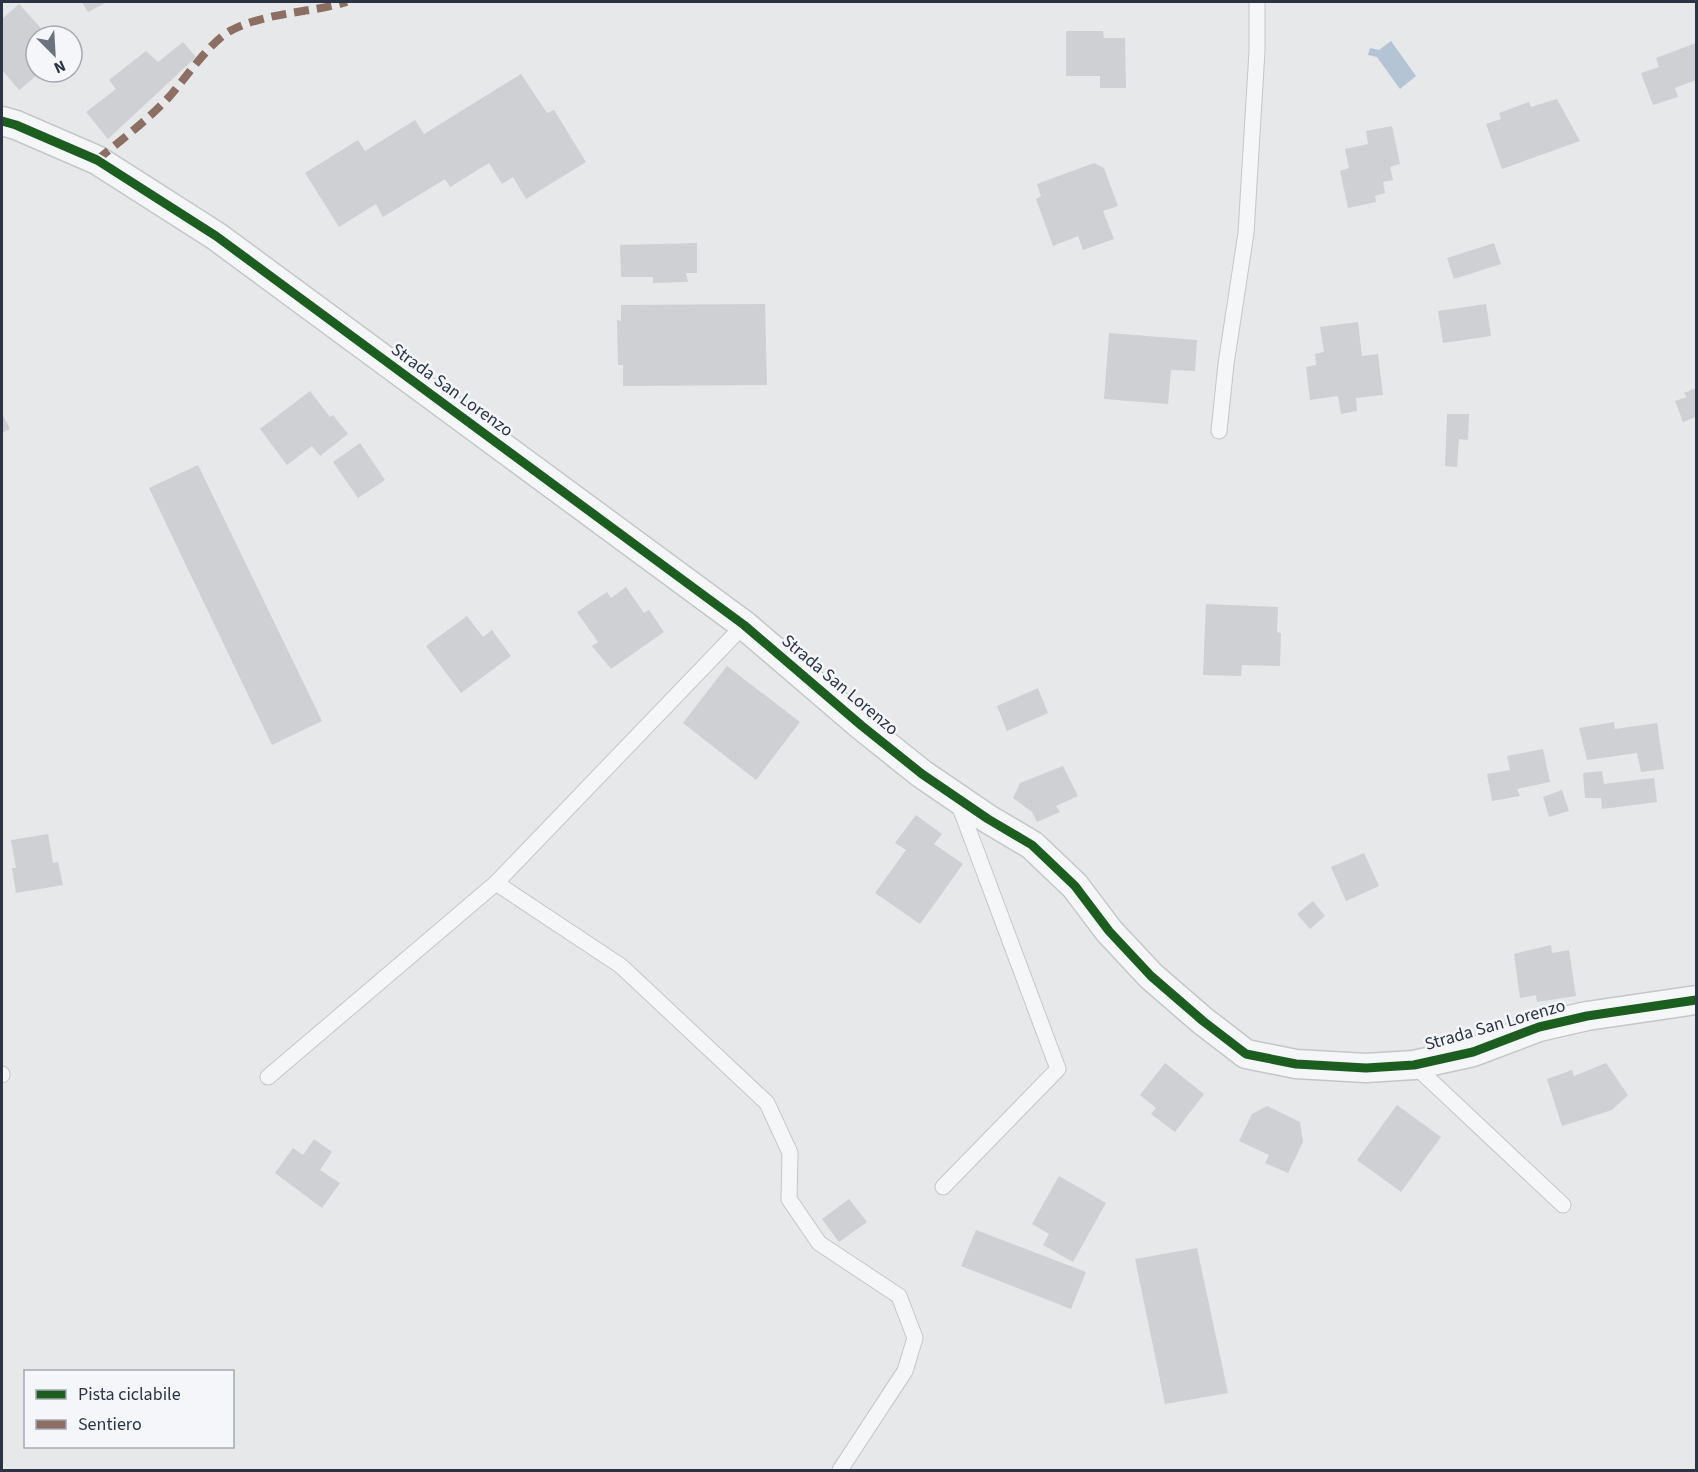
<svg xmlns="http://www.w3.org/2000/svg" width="1698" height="1472" font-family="'Source Sans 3',sans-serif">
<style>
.water{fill:#b4c4d5}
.building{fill:#ced0d3}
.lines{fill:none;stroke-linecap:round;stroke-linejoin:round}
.service-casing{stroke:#c4c6c8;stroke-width:17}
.minor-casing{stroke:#c4c6c8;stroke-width:31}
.service{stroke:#f5f6f7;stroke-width:15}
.minor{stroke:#f5f6f7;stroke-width:28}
.quiet{stroke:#8d6e63;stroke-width:8;stroke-dasharray:15 8;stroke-linecap:butt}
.cycleway-casing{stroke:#f4f6f9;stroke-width:13}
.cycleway{stroke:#1b5e20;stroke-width:9}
.labels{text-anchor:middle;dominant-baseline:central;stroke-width:5;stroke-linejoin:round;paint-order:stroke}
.street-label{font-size:18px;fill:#2b3445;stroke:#f4f6f9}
</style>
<rect width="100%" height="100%" fill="#e6e8ea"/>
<polygon class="water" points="1391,41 1416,76 1400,89 1377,57 1368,55 1370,48 1379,50"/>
<g class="building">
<polygon points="82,2 107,2 88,12"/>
<polygon points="19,4 48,36 36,36 36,72 41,72 19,90 2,70 2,19"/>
<polygon points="1066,31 1103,31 1104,38 1125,38 1126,88 1100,88 1100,76 1066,76"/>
<polygon points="183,42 196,57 108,139 86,112 116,89 109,80 146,51 158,62"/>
<polygon points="1696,43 1696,80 1675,88 1678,97 1653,105 1641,73 1659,67 1656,58"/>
<polygon points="521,74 547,113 554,110 586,162 526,199 513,177 502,184 489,163 450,187 445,179 383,217 376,204 339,227 305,173 358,140 365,151 415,120 424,134"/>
<polygon points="1557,99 1580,141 1502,169 1486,124 1501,119 1499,113 1529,102 1531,107"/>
<polygon points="1392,126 1400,164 1390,167 1393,180 1383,182 1385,193 1375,196 1376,202 1348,208 1340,171 1349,168 1345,149 1368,144 1366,131"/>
<polygon points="1094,163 1104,168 1118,206 1103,211 1114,239 1083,250 1078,236 1053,246 1036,199 1041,196 1037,184"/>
<polygon points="697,243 697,273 686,273 688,282 653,283 653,277 621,277 620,245"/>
<polygon points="1494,243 1501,264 1454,279 1447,258"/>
<polygon points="765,304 767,385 623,386 623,365 618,365 617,320 621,321 621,305"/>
<polygon points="1486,304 1491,336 1443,343 1438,311"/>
<polygon points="1358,322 1362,356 1378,354 1383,395 1356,398 1357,411 1341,414 1338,396 1310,400 1306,367 1316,365 1315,354 1324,352 1320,327"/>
<polygon points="1109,333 1197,340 1195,371 1171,370 1168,404 1104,399"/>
<polygon points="1696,388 1696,417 1683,422 1675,401 1687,397 1684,393"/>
<polygon points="310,391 330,417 333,415 348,434 320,456 312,446 287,465 260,429"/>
<polygon points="2,413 10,429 2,433"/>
<polygon points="1447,414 1469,414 1468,440 1459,439 1457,467 1445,466"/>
<polygon points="360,443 385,480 358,498 333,462"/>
<polygon points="198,465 322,721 272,745 149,488"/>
<polygon points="626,587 644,613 649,610 664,632 611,669 592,646 598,642 577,612 607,592 611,598"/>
<polygon points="1206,604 1278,607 1277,632 1281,633 1280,666 1242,665 1241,676 1203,675"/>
<polygon points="467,616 483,637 492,630 511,656 461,693 426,646"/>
<polygon points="727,666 800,722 756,780 683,723"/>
<polygon points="1038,688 1048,713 1007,731 997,706"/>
<polygon points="1614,722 1615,729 1657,723 1664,769 1641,772 1637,753 1587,760 1579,728"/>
<polygon points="1543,749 1550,782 1517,789 1520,796 1492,801 1487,774 1510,770 1507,756"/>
<polygon points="1063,766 1078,796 1056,806 1060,812 1037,822 1032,812 1013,798 1020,783"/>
<polygon points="1602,771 1604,784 1654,778 1657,802 1602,809 1601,798 1585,798 1583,773"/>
<polygon points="1562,790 1569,811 1549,817 1543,797"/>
<polygon points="916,815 942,834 934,844 963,864 920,924 875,893 906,850 895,843"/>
<polygon points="48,834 53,863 58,862 63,885 16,893 12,868 16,868 11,840"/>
<polygon points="1364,853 1379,886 1346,901 1331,867"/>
<polygon points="1313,901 1325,916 1310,929 1297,914"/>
<polygon points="1551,945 1552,953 1569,950 1576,996 1537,1002 1536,995 1520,998 1514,954"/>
<polygon points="1165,1063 1204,1094 1175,1132 1151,1114 1156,1108 1140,1095"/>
<polygon points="1606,1063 1628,1095 1612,1110 1562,1126 1547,1079 1572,1070 1574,1076"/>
<polygon points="1397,1105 1441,1137 1401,1192 1357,1160"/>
<polygon points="1267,1106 1300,1122 1303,1142 1288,1173 1265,1163 1269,1155 1239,1141 1252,1114"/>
<polygon points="314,1139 332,1152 320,1170 340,1183 322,1208 275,1173 293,1148 303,1155"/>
<polygon points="1059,1176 1106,1203 1073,1262 1043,1245 1049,1234 1032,1224"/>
<polygon points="849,1199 867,1222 839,1242 822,1219"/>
<polygon points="976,1230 1086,1272 1071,1309 961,1266"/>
<polygon points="1197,1248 1228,1393 1165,1404 1135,1259"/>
</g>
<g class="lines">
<defs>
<g id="service">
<polyline points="1219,431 1226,364 1246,233 1257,51 1257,2"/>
<polyline points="496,883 621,966 767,1103 790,1153 789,1199 819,1243 899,1296 915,1338 905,1371 840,1470"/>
<polyline points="1414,1065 1563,1205"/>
<polyline points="2,1074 2,1075"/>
<polyline points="268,1077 496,883 744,625"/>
<polyline points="943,1187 1058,1069 958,802"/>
</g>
<polyline id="minor" points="2,121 16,125 97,160 216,236 744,625 862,726 922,774 988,819 1032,845 1075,886 1109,931 1151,976 1203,1021 1246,1054 1296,1064 1366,1068 1414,1065 1473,1052 1539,1027 1587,1016 1696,1000"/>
</defs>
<use href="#service" class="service-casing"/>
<use href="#minor" class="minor-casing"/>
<use href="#service" class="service"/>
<use href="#minor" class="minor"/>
<path class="quiet" d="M97 160C121 140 148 120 169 97 185 79 212 39 232 30 268 12 309 13 347 2"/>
<defs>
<polyline id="cycleway" points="2,121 16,125 97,160 216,236 744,625 862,726 922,774 988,819 1032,845 1075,886 1109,931 1151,976 1203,1021 1246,1054 1296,1064 1366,1068 1414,1065 1473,1052 1539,1027 1587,1016 1696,1000"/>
</defs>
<use href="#cycleway" class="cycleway-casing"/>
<use href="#cycleway" class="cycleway"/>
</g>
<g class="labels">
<g class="street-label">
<text transform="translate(452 390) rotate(36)">Strada San Lorenzo</text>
<text transform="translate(840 685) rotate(40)">Strada San Lorenzo</text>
<text transform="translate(1495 1025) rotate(-16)">Strada San Lorenzo</text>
</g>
</g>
<rect width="1698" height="1472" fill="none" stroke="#2b3445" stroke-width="6"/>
<rect x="24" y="1370" width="210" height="78" fill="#f4f6f9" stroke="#a4a8b1" stroke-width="1.5"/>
<rect x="36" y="1390" width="30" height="9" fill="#1b5e20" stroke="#a4a8b1" stroke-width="1.5"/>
<text x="78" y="1400" font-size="18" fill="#2b3445">Pista ciclabile</text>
<rect x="36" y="1420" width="30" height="9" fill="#8d6e63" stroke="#a4a8b1" stroke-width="1.5"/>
<text x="78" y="1430" font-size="18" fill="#2b3445">Sentiero</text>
<g transform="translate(54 54) rotate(156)"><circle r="28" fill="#f4f6f9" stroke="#a4a8b1" stroke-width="1.5"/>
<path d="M0-4.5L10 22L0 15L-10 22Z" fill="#6c737f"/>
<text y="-9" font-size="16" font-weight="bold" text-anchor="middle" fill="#2b3445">N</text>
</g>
</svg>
